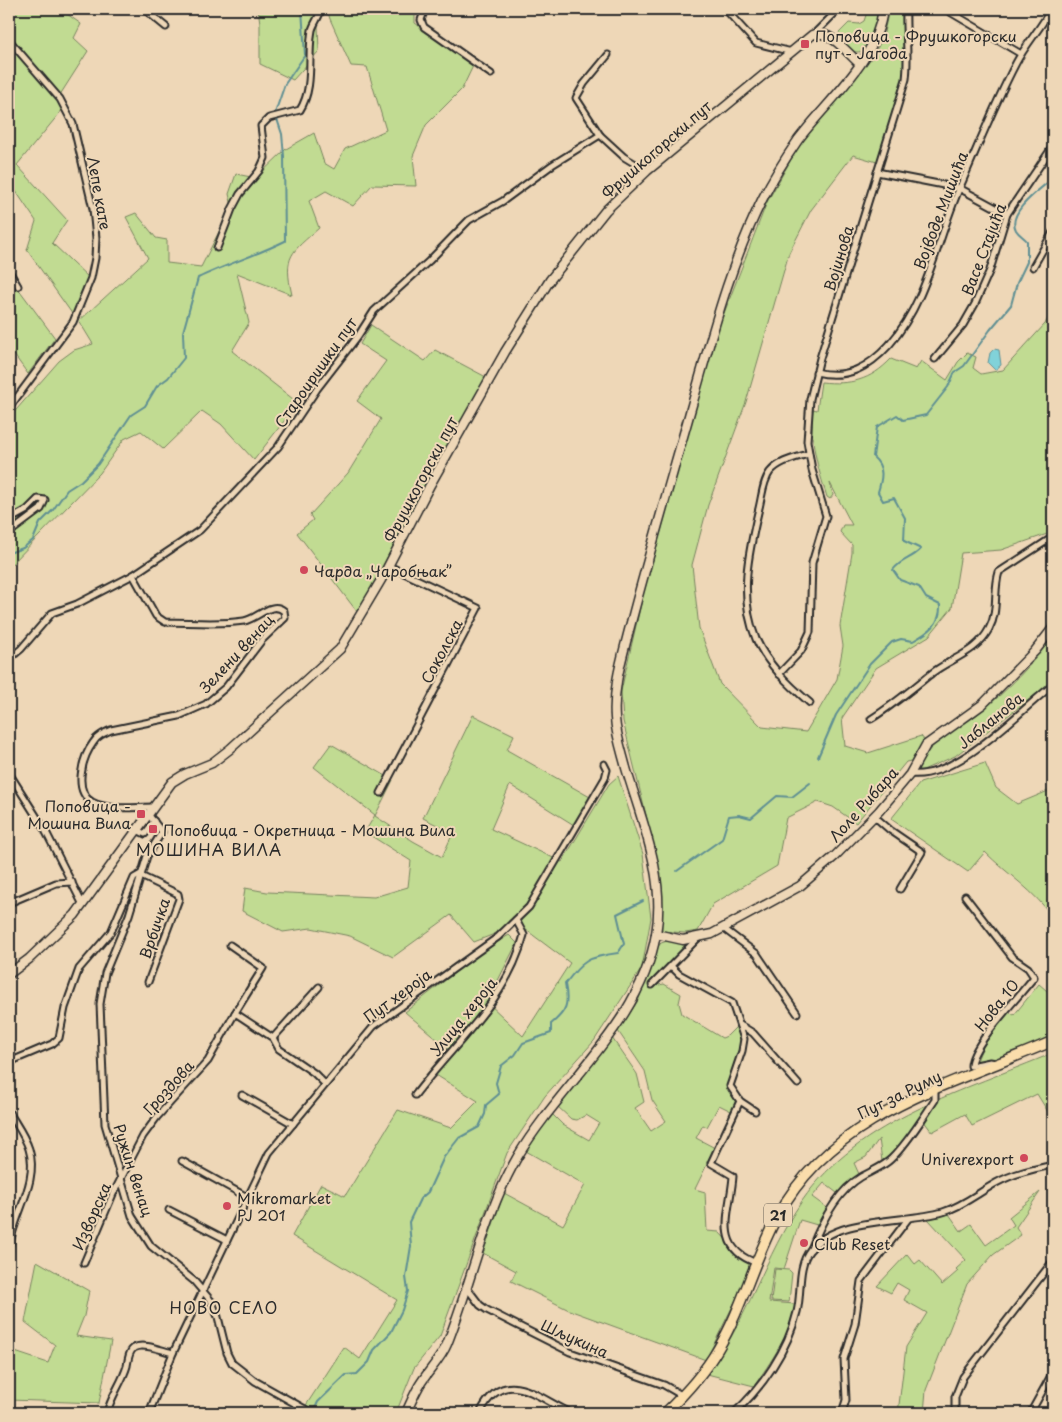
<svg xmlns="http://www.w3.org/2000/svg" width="1062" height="1422" font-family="'Playpen Sans',sans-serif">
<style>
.green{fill:#c1db92;stroke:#76835e}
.water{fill:#81d2d9;stroke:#5f8f93}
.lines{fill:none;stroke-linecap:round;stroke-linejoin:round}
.stream{stroke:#5f8f93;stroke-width:2}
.street-casing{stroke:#2b2b2b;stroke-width:9}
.secondary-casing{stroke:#2b2b2b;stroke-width:11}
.primary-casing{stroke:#2b2b2b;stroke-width:12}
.street{stroke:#eed7b7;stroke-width:5}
.secondary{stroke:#eed7b7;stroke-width:8}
.primary{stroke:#faddab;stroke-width:9}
.poi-dot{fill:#d1495b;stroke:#eed7b7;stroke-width:2}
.labels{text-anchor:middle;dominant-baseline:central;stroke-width:4;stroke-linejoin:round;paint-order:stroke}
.shield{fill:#eed7b7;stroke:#665f55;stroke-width:1}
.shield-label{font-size:14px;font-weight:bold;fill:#2b2b2b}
.poi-label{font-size:15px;fill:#2b2b2b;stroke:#eed7b7;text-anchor:start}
.street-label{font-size:15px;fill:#2b2b2b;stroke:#eed7b7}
.neighbourhood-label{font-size:16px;letter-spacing:1px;fill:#2b2b2b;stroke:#eed7b7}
</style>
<rect width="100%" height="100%" fill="#eed7b7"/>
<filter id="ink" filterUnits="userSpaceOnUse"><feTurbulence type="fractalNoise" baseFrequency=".02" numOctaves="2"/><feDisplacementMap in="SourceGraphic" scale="10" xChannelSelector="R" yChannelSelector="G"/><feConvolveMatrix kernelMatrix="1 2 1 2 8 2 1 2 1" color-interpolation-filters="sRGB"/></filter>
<g filter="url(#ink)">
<g class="green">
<polygon points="9,9 60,9 81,24 74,38 88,51 58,98 63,109 17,165 67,220 52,243 89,278 81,306 73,315 27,250 36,221 9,181"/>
<polygon points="258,9 314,9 318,26 319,51 293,80 260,64 260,23"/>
<path d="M327 9H412L415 10V23L473 66 462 89 426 125 413 156 416 186 372 185 353 206 326 191 309 201 319 228C291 253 283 255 292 295L237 273 249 323 232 351 298 403 254 460 221 424 202 411 163 449 141 431 124 439 100 473 9 567V418L59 361 74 350 93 344 79 321 148 258 126 217 136 213 156 238 167 240V263L201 267 232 206 229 194 236 174 256 178 286 149 314 133 324 163 334 169 345 149 386 130 367 67 351 66 330 19Z"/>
<path d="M868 9H879C878 21 872 54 856 52 850 51 843 45 839 41V33L849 23 859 24 864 21Z"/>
<path d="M889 9H903L906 57 904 77 877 162 853 155 811 210 789 253 746 402 708 505 692 565 699 628 720 684 762 727 806 732 837 679 843 646 840 626 852 553V545L840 532 843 525H852L830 483 833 495 830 499 827 497C818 468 809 440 813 409L817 410 821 382C850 385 870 381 891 359L916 369 921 361 947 380 958 362 967 353 976 357 973 368 981 374 1003 370 1045 324 1053 309V532L1001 550 961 553 952 608 929 636 876 668 842 718 845 746 868 753 921 736 925 741 911 761 906 762 856 823 833 807 818 802 786 818 777 866 713 904 698 931 685 933 662 931 659 868 623 721 621 691 643 595 716 334 767 202 801 142 874 55 883 37Z"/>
<polygon points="9,276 55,338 28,374 9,348"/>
<polygon points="371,325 425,361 435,350 486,377 427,482 358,613 297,533 313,520 310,515 348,473 381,419 357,401 386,361 360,344"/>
<path d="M1053 635V645L1048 653 1053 654V681L955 756 923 770H917C930 739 954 733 979 713 1006 692 1034 663 1053 635Z"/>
<polygon points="473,715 514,735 507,750 590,797 574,825 510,785 491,829 562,862 609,784 618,776 643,854 651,918 642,968 594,1041 545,1096 507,1153 440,1336 414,1368 396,1413 301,1413 344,1347 360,1359 397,1300 292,1236 321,1184 345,1196 398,1110 451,1128 478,1101 431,1072 451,1051 405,1012 480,953 509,935 517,943 487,1002 523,1036 570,963 513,920 492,935 474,942 451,915 393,957 350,936 311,928 283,932 242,911 245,888 267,892 374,897 408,887 411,861 365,832 375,815 314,767 331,744 393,780 375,816 413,841 442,857 453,833 423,818"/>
<path d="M985 763 996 788 1017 804 1053 789V918C1035 891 1008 875 985 852L968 872 891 819 920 783Z"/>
<polygon points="667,941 687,945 656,980 659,985 664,984 681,994 679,1003 682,1014 722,1038 727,1036 737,1026 740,1039 739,1050 727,1086 737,1104 733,1112 719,1105 707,1127 703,1125 696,1138 715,1148 695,1189 705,1192 707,1231 719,1232 752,1267 706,1360 569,1310 511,1281 516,1271 483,1253 504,1193 563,1225 585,1185 526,1151 551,1113 563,1125 589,1140 599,1123 586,1115 577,1120 571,1119 557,1106 612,1038 637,1074 644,1102 635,1108 651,1131 666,1121 652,1100 645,1071 618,1031 639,999 656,949 661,943"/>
<path d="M1039 984 1053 996V1040L977 1072C972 1055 998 1025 1009 1012L1014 1015Z"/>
<path d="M1053 1053V1120L1037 1094 972 1126 965 1114 932 1132 923 1120C906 1133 899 1150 882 1161L879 1139 866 1157 854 1163 859 1174 837 1193 824 1183 812 1197 827 1208 817 1225 800 1220 784 1269 774 1268 769 1302 795 1304C792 1332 770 1363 754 1386L707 1374C747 1322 765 1255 802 1201 859 1119 965 1090 1053 1053Z"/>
<polygon points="1040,1192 1016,1227 1021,1235 993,1255 967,1284 926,1390 924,1413 898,1413 906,1347 927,1313 904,1300 909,1290 897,1283 891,1293 877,1286 907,1254 915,1264 920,1260 942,1285 958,1271 956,1269 966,1260 928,1219 949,1214 961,1231 971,1224 986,1245 1014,1225 1009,1217"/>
<polygon points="37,1261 89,1291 84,1316 76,1336 111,1341 99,1403 9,1400 9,1350 48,1363 55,1345 25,1322"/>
<polygon points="775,1269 789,1270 792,1273 789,1302 771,1301"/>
</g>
<polygon class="water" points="994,349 999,350 1001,365 995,370 988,363 990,353"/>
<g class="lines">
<g class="stream">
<path d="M9 553 23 548 33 540 40 523 53 510 67 490 81 481 98 464 131 415 145 406 157 386 168 378 184 358 183 332 198 278C227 264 257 255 285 241L284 156 282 134 275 113 285 84 305 55 302 9"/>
<path d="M818 757 836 715 870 664 892 642 901 639 913 641C929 632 941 624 940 605L926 598 919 587 900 580 893 570C901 559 912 559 921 549L904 541 905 518 894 498 883 501 878 492C882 479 885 467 873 457L877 427 897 415 903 420 926 415 948 387 955 372 964 366 990 330 1011 305 1017 283 1027 262V241C1024 237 1019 235 1016 230 1006 212 1042 188 1053 178"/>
<polyline points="677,871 722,839 729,816 739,815 751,818 777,796 792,797 810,783"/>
<path d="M313 1413 318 1402 346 1375 357 1374 369 1362 374 1350 391 1332 402 1310 408 1291 406 1277 411 1246 409 1222 420 1199 428 1192 444 1157 459 1138 479 1127 485 1114 486 1105 499 1094 496 1083 501 1066 515 1055 523 1043 551 1033V1024C567 1011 569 1004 565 984 583 960 588 957 618 953L624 944 617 914 643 901"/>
</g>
<defs>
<g id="street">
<polyline points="144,9 166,27"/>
<polyline points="425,9 421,20 424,27 491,74"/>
<polyline points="725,9 756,43 792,52"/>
<polyline points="945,9 1021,54"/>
<polyline points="813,35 839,9"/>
<polyline points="9,40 60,99 73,124 93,209 96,238 95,258 91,278 73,322 9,408"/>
<polyline points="600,135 576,98 584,84 608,55"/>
<polyline points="877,172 959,188 1007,214"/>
<path d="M217 248 232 209 240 194 259 171 265 158 261 126 269 118 300 110C315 86 307 56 312 30 314 23 320 16 321 9"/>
<polyline points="1033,267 1053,232"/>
<polyline points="9,271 18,286"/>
<polyline points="935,359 963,325 975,304 990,270 1007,214 1053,146"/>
<path d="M816 372C847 380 869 367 889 345 928 301 937 239 960 187 978 146 995 103 1016 63 1026 44 1041 28 1051 9"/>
<path d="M808 454C795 458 779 461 770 472 763 481 762 496 759 508 749 551 738 596 756 639 768 665 788 684 810 703"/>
<polyline points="9,520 27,510 38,499 45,500 41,509 9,533"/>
<path d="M133 575 156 616 165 622C190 622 219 625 244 621 258 619 271 600 284 611L285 618 262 640 226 687 206 704 179 716 111 730C104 733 97 736 93 743 82 758 73 791 92 802 109 811 135 807 154 807"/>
<polyline points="9,659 21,649 52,613 77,604 133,575 200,530 278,447 317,389 358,336 374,311 429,261 469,220 503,201 552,165 600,135 624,157 647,171"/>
<path d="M779 674 801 651 810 632 812 563 826 516 812 470 807 441 810 399 820 358 906 79C909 55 905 33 906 9"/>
<path d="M871 719C893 705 912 689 932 673 952 658 977 652 989 629 999 611 993 591 999 572L1053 537"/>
<polyline points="9,773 45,830 83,905"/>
<path d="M910 774C957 780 1018 712 1053 685"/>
<polyline points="381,793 478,608 389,566"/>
<polyline points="148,814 162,832 147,856 129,915 105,973 100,1004 105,1124 132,1216 151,1246 194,1281 212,1302 218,1317 227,1353 232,1363 255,1381 312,1413"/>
<polyline points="874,816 890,830 922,852 900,889"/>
<polyline points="137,830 145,834 154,821"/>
<polyline points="141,876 178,894 179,899 148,982"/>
<path d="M965 896 1012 957 1028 968 1034 977C1020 996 971 1045 971 1066L990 1062 996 1063"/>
<polyline points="9,903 56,883 72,882"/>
<polyline points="723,928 757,954 797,1013"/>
<polyline points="230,945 263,968 235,1013"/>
<polyline points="671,966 679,974 732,1003 744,1039 742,1051 730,1086 740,1101 755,1111"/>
<polyline points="652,985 697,939"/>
<polyline points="740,1025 753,1033 798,1084"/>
<polyline points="273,1038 319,987"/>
<polyline points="9,1065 14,1060 52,1044 59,1038 65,1008 79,969 111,932 134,878 141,874"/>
<polyline points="242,1095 293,1124"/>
<path d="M415 1095C456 1041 506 1002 524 935L516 920"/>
<path d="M740 1101 711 1163 733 1176C731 1210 711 1248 757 1263"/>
<path d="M9 1112C16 1124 25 1136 29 1149 40 1184 11 1217 9 1251"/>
<polyline points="182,1161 247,1197"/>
<polyline points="169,1210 227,1240"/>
<path d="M811 1249C821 1223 836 1192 861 1177 871 1171 883 1167 891 1159 908 1143 922 1119 935 1100V1090"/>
<polyline points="84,1263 113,1194 143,1136 157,1117 208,1061 235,1013 273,1038 279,1049 314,1073 325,1084"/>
<polyline points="467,1288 480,1305 487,1310 570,1352 664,1385 683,1396"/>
<polyline points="1032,1410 1053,1372"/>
<path d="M107 1413C111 1396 122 1383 127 1366 128 1360 129 1351 134 1348 143 1342 163 1351 173 1353"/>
<polyline points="149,1413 173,1353 269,1153 374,1026 498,937 529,907 605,778 607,770 604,764"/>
<path d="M480 1413C504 1364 536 1397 571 1413"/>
<path d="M734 1413C762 1388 788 1350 797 1312 802 1293 797 1266 810 1250 838 1216 904 1223 943 1212 963 1206 978 1193 996 1183 1014 1173 1034 1169 1053 1165"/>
<polyline points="842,1413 846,1400 844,1359 855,1324 861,1281 908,1219"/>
<polyline points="955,1413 955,1397 963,1377 1053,1261"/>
</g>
<g id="secondary">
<polyline points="656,934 683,940 712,934 800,886 835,856 879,811 910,774 926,745 983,704 1035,651 1053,628"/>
<path d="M9 974 29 959 75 915 172 782 185 774 212 763 230 749 340 649 381 580 430 485 505 352 550 280 606 210 647 171 812 35C830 28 848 54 860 64"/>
<path d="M406 1413C410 1404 414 1395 419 1386 427 1372 441 1359 447 1344 472 1282 484 1214 518 1156 562 1082 641 1023 656 934 666 877 642 822 626 768 622 752 616 735 615 718 613 690 620 665 627 638 647 560 670 483 692 405 712 335 730 264 763 198 773 178 785 159 798 140 828 100 877 61 883 9"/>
</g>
<path id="primary" d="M665 1413C685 1394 704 1373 718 1349 743 1307 754 1258 778 1215 834 1112 954 1084 1053 1041"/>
</defs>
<use href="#street" class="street-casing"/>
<use href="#secondary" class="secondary-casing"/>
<use href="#primary" class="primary-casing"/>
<use href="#street" class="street"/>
<use href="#secondary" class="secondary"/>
<use href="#primary" class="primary"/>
</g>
</g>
<g class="poi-dot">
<rect x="800" y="39" width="10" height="10" rx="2.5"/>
<circle cx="304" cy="570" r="5"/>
<rect x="136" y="809" width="10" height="10" rx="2.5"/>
<rect x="148" y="824" width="10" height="10" rx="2.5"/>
<circle cx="1024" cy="1158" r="5"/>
<circle cx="227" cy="1206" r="5"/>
<circle cx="804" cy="1243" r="5"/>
</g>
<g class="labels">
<rect class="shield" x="764" y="1203.5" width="28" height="23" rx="4"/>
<g class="shield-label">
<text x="778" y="1215">21</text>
</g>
<g class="poi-label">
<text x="815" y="35">Поповица - Фрушкогорски<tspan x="815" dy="17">пут - Јагода</tspan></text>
<text x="314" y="570">Чарда „Чаробњак”</text>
<text x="131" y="805" text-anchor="end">Поповица -<tspan x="131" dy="17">Мошина Вила</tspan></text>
<text x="163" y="829">Поповица - Окретница - Мошина Вила</text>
<text x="1014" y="1158" text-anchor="end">Univerexport</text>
<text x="237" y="1197">Mikromarket<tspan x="237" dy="17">PJ 201</tspan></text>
<text x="814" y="1243">Club Reset</text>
</g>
<g class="street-label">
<text transform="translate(656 149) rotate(-41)">Фрушкогорски пут</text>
<text transform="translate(100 193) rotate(80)">Лепе кате</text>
<text transform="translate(940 210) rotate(-69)">Војводе Мишића</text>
<text transform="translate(983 249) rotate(-69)">Васе Стајића</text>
<text transform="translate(838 258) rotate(-73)">Војинова</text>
<text transform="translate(315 372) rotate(-55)">Староиришки пут</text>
<text transform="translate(420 479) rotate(-62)">Фрушкогорски пут</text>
<text transform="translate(441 651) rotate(-62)">Соколска</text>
<text transform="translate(236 653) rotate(-47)">Зелени венац</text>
<text transform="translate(990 720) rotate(-39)">Јабланова</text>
<text transform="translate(863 804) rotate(-48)">Лоле Рибара</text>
<text transform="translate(154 928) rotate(-71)">Врбичка</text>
<text transform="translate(397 995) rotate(-36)">Пут хероја</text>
<text transform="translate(996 1005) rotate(-52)">Нова 10</text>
<text transform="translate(463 1016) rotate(-51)">Улица хероја</text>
<text transform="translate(168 1087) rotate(-48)">Гроздова</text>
<text transform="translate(899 1094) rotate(-26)">Пут за Руму</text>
<text transform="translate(134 1170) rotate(72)">Ружин венац</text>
<text transform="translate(91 1216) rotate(-66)">Изворска</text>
<text transform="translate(575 1338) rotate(24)">Шљукина</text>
</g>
<g class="neighbourhood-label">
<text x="209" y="849">МОШИНА ВИЛА</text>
<text x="224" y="1307">НОВО СЕЛО</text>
</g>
</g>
<rect width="1062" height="1422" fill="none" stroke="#eed7b7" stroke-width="30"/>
<rect x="15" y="15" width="1032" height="1392" fill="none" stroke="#2b2b2b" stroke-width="2" filter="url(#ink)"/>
</svg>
